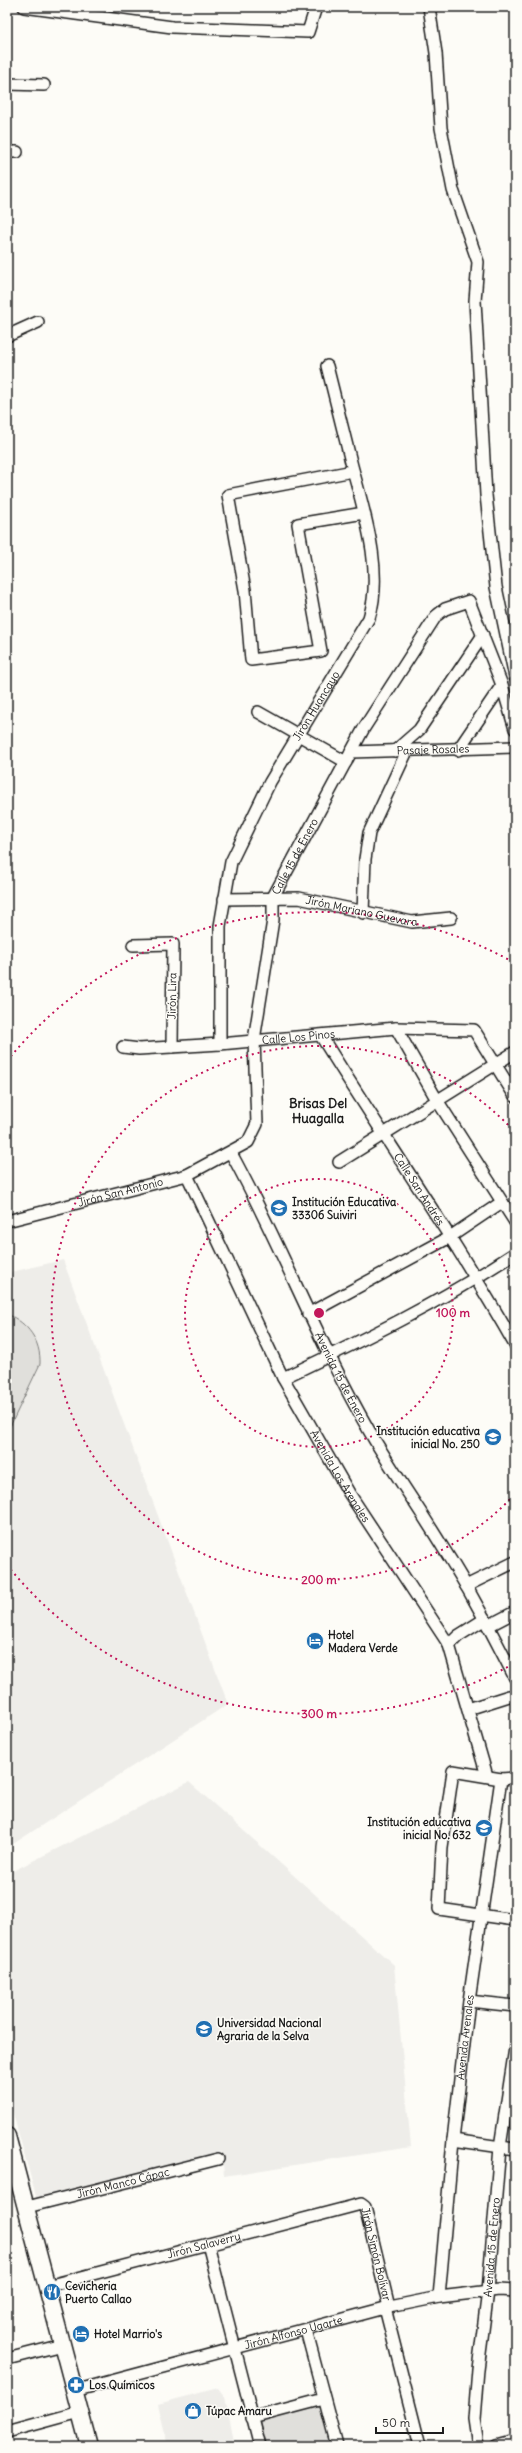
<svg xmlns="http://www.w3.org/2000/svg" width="522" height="2453" font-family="Delius,sans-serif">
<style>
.built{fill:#eeede9}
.green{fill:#e0dfdb;stroke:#7e7e7c}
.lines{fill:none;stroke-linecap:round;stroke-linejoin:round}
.minor-casing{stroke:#1c1c1c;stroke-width:14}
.highway-casing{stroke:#1c1c1c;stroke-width:19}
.minor{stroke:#fdfcf7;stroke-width:11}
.highway{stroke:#fdfcf7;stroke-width:16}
.ring{fill:none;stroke:#c2185b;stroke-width:2;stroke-dasharray:2 4}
.labels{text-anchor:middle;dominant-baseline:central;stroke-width:3;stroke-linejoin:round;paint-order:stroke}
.street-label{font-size:11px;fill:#1c1c1c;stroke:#fdfcf7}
.poi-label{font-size:11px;font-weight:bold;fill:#1c1c1c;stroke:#fdfcf7;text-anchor:start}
.quarter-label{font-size:13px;font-weight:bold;fill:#1c1c1c;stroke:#fdfcf7}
.centre{fill:#c2185b;stroke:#fdfcf7;stroke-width:2}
.ring-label{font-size:12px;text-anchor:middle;font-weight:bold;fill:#c2185b;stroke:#fdfcf7;stroke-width:3;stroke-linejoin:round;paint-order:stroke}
</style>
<rect width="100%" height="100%" fill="#fdfcf7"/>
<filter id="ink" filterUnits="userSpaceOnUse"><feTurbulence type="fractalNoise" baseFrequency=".025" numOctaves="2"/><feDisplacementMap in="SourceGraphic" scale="8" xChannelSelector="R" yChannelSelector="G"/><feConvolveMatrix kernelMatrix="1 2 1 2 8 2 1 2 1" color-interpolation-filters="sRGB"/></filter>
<g filter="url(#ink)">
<g class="built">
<polygon points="63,1260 228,1704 7,1848 7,1273"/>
<polygon points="189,1782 394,1965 411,2147 224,2176 222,2151 37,2200 7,2092 7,1874"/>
<polygon points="218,2388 225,2397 235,2446 168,2446 158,2404"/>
</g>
<g class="green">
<path d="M7 1314C28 1323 41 1341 40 1364L7 1433Z"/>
<polygon points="320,2400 332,2446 267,2446 259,2417"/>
</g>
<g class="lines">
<defs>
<g id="minor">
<polyline points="24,7 172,27 308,32 316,7"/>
<polyline points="429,7 436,53 441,128 453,190 478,262 475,301 486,495 496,587 515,677"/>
<polyline points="7,84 44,85"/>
<polyline points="7,152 17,152"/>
<polyline points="7,336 38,322"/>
<polyline points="353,471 228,495 245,590 251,660 321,651 298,524 364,513"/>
<polyline points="258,712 346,762"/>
<polyline points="458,750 502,685"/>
<polyline points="395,751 419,730 483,635"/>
<path id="s1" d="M351 752 515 747"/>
<path id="s2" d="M224 899 299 898 412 922 451 918"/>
<polyline points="363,913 365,859 369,833 407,751"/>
<polyline points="133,945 173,944 172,1047"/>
<polyline points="396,1028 437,1100 515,1222"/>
<path id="s3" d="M321 1036C385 1139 455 1239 515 1345"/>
<path id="s4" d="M220 1044V926L231 862 270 782 369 618C384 571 364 512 352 466 344 433 335 399 327 366"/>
<path id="s5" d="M123 1047 139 1049 220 1044 396 1028 474 1030 515 1096"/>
<path id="s6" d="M231 1153C281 1244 318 1343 371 1434 393 1472 419 1508 442 1546 469 1588 492 1633 515 1678"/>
<polyline points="339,1162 515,1052"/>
<path id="s7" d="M187 1175 283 1378 349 1493 449 1645 487 1776"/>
<path id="s8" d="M7 1221 187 1175 248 1142 257 1124 254 1040 273 920V897L364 728 436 616 445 609 469 601 502 685 515 729"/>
<polyline points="308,1314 450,1237 502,1202"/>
<path d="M283 1378C363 1340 441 1302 515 1253"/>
<polyline points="466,1586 515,1562"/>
<polyline points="488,1626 515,1612"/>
<polyline points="449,1645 458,1636 485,1619"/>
<polyline points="468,1709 509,1696"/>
<polyline points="515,1778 501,1779 453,1771 442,1847 439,1909 515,1920"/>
<polyline points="469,2001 515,2006"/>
<polyline points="453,2140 515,2149"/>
<path id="s9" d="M27 2207 218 2159"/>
<polyline points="208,2244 260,2446"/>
<path id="s10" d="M47 2286 361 2204 365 2207 389 2307"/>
<path id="s11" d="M439 2297 453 2140 469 2001 501 1779"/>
<polyline points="385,2308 420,2446"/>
<polyline points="306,2330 337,2446"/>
<polyline points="7,2359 62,2345"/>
<path id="s12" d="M74 2391 385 2308 439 2297 499 2290 515 2291"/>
<polyline points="252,2418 324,2399"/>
<polyline points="7,2432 80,2412"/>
<path id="s13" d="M478 2446 474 2419 478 2369 488 2291 500 2147 515 2048"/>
<polyline points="496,2446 515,2441"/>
</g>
<polyline id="highway" points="7,2136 89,2446"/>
</defs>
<use href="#minor" class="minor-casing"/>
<use href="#highway" class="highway-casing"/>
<use href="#minor" class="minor"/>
<use href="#highway" class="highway"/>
</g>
</g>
<g class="ring">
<circle cx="319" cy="1313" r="134"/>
<path d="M514 1495A267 267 0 1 1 514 1131"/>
<path d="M513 1664A401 401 0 0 1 7 1565M7 1061A401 401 0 0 1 513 962"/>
</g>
<defs>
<symbol id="school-disc" viewBox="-11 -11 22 22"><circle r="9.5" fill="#1f6fb2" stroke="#fdfcf7"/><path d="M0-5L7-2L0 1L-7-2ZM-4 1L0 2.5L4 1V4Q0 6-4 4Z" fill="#fff"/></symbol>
<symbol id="hotel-disc" viewBox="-11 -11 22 22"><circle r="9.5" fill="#1f6fb2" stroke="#fdfcf7"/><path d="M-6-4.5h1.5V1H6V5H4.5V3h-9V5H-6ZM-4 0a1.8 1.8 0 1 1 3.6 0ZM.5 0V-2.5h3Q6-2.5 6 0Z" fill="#fff"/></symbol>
<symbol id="university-disc" viewBox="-11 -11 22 22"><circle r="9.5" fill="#1f6fb2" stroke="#fdfcf7"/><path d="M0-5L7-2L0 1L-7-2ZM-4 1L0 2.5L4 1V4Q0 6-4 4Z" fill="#fff"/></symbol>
<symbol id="restaurant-disc" viewBox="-11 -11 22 22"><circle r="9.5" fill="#1f6fb2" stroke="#fdfcf7"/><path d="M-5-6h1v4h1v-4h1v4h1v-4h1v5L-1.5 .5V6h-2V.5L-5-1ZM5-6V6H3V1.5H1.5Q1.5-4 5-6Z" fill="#fff"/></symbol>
<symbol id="pharmacy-disc" viewBox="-11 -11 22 22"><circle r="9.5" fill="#1f6fb2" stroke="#fdfcf7"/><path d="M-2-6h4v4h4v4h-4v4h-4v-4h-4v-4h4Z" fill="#fff"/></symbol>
<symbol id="shop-disc" viewBox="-11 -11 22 22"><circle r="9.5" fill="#1f6fb2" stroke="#fdfcf7"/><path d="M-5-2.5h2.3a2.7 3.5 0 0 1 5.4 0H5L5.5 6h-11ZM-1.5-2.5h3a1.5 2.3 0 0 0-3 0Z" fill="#fff"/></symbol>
</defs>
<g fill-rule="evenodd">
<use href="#school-disc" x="269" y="1198" width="20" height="20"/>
<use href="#school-disc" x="483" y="1427" width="20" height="20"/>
<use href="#hotel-disc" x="305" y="1631" width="20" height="20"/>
<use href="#school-disc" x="474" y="1818" width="20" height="20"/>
<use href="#university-disc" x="194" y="2019" width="20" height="20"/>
<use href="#restaurant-disc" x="42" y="2282" width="20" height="20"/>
<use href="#hotel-disc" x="71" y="2324" width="20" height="20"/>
<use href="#pharmacy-disc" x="66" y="2375" width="20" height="20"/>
<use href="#shop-disc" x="183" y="2401" width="20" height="20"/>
</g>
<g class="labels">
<g class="street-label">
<text stroke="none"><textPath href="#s4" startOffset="361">Jirón Huancayo</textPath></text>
<text stroke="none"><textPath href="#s1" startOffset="82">Pasaje Rosales</textPath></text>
<text stroke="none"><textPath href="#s8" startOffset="550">Calle 15 de Enero</textPath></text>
<text stroke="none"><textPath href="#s2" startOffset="139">Jirón Mariano Guevara</textPath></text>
<text transform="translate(172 996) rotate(-89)">Jirón Lira</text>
<text stroke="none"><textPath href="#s5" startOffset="176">Calle Los Pinos</textPath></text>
<text stroke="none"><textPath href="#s3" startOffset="182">Calle San Andrés</textPath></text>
<text stroke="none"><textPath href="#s8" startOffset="117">Jirón San Antonio</textPath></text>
<text stroke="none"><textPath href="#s6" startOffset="250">Avenida 15 de Enero</textPath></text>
<text stroke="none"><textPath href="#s7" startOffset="338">Avenida Los Arenales</textPath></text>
<text stroke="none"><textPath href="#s11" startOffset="261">Avenida Arenales</textPath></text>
<text stroke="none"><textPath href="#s9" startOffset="99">Jirón Manco Cápac</textPath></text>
<text stroke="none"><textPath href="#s10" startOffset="162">Jirón Salaverry</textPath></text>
<text stroke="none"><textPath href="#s13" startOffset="200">Avenida 15 de Enero</textPath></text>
<text stroke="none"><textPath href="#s10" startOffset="378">Jirón Simón Bolívar</textPath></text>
<text stroke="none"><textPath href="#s12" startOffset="227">Jirón Alfonso Ugarte</textPath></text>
</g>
<g class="poi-label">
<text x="292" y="1202">Institución Educativa<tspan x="292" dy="13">33306 Suiviri</tspan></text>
<text x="480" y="1431" text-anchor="end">Institución educativa<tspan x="480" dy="13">inicial No. 250</tspan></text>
<text x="328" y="1635">Hotel<tspan x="328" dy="13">Madera Verde</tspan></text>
<text x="471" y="1822" text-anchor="end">Institución educativa<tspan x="471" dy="13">inicial No. 632</tspan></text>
<text x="217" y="2023">Universidad Nacional<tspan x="217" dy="13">Agraria de la Selva</tspan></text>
<text x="65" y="2286">Cevicheria<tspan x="65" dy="13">Puerto Callao</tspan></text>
<text x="94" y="2334">Hotel Marrio's</text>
<text x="89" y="2385">Los Químicos</text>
<text x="206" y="2411">Túpac Amaru</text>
</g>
<g class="quarter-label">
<text x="318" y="1103">Brisas Del<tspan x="318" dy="15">Huagalla</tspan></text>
</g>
</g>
<circle cx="319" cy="1313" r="6" class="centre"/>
<g class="ring-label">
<text x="453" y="1317">100 m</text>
<text x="319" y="1584">200 m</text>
<text x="319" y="1718">300 m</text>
</g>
<rect width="522" height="2453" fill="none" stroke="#fdfcf7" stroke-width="24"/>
<rect x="12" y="12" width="498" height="2429" fill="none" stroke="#1c1c1c" stroke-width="1.5" filter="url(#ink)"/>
<path d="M376 2427v6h67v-6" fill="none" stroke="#1c1c1c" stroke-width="2"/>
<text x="382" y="2427" font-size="12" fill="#1c1c1c" stroke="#fdfcf7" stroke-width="3" paint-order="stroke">50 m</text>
</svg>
